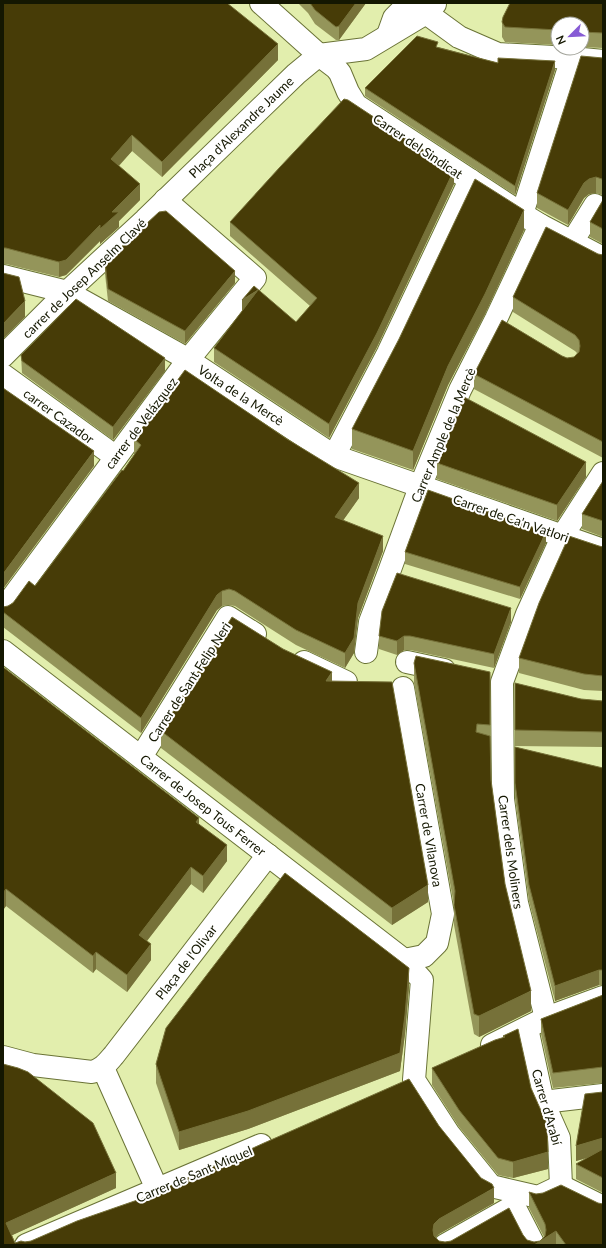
<svg xmlns="http://www.w3.org/2000/svg" width="606" height="1248" font-family="Lato,sans-serif">
<style>
.lines{fill:none;stroke-linecap:round;stroke-linejoin:round}
.minor-casing{stroke:#6a7336;stroke-width:24}
.minor{stroke:#fff;stroke-width:22}
.wall{fill:#94955a}
.shaded-wall{fill:#767139}
.building{fill:#473c07;stroke:#767139}
.labels{text-anchor:middle;dominant-baseline:central;stroke-width:4;stroke-linejoin:round;paint-order:stroke}
.street-label{font-size:13px;fill:#141701;stroke:#fff}
</style>
<rect width="100%" height="100%" fill="#e2eead"/>
<g class="lines">
<defs>
<g id="minor">
<polyline points="261,3 319,55 336,68 340,73 348,92 356,105 522,214 540,225 603,258"/>
<polyline points="426,13 459,37 498,54 572,58 603,61"/>
<polyline points="389,32 394,18 409,3"/>
<polyline points="319,55 366,49 426,13 435,4"/>
<polyline points="522,214 572,58"/>
<polyline points="572,242 595,205"/>
<polyline points="3,276 67,292 182,356 334,456 603,550"/>
<polyline points="3,356 67,292 145,220 296,74 319,55"/>
<polyline points="3,375 116,457"/>
<polyline points="334,456 388,353 470,180"/>
<polyline points="3,610 188,360 255,278 165,200"/>
<polyline points="3,651 404,960 422,980 414,1080 449,1134 491,1186 538,1197 561,1186 603,1207"/>
<polyline points="366,652 370,622 389,572 420,487 460,390 496,319 540,225"/>
<polyline points="304,662 346,682"/>
<polyline points="407,662 444,670"/>
<polyline points="403,688 443,914 437,943 424,956 404,960"/>
<polyline points="141,757 228,617 255,634"/>
<polyline points="546,1018 517,903 503,799 502,682 527,614 563,535 603,473"/>
<polyline points="527,1028 543,1102 559,1138 561,1186"/>
<polyline points="492,1045 546,1018 603,997"/>
<path d="M3 1057 33 1065 92 1072C103 1069 107 1063 114 1055L268 855"/>
<polyline points="103,1068 157,1189"/>
<polyline points="543,1102 603,1095"/>
<polyline points="26,1245 261,1145"/>
<polyline points="445,1245 514,1206 534,1245"/>
</g>
</defs>
<use href="#minor" class="minor-casing"/>
<use href="#minor" class="minor"/>
</g>
<g class="wall">
<polygon points="3,3 278,60 162,177 132,151 119,166 140,200 119,221 119,227 100,244 100,241 66,275 59,277 6,264 3,264"/>
<polygon points="298,3 366,3 339,40 336,40 315,24 308,13"/>
<polygon points="603,3 603,48 582,47 582,24 558,24 558,45 505,42 502,37 502,22"/>
<polygon points="438,47 498,63 555,70 515,195 365,96 365,88"/>
<polygon points="602,58 603,58 603,196 602,195 596,193 589,194 584,198 568,225 537,208 537,193"/>
<polygon points="454,184 377,347 329,438 214,362 214,348 296,322 310,306 230,236 230,222"/>
<polygon points="603,200 603,244 590,237 590,222"/>
<polygon points="524,230 485,314 448,385 413,470 352,449 352,429"/>
<polygon points="598,254 603,255 603,458 474,389 474,374 562,356 567,358 574,357 577,353 575,351 513,312 513,297"/>
<polygon points="105,262 235,283 185,344 108,301 105,274"/>
<polygon points="21,355 165,371 113,440 22,373"/>
<polygon points="134,439 359,498 343,520 383,551 358,618 354,653 345,668 296,645 235,606 229,605 222,606 217,610 141,733 3,627 3,607 8,606 35,586 123,471 134,455"/>
<polygon points="437,463 586,477 557,521 437,479"/>
<polygon points="603,481 603,537 582,529 582,514"/>
<polygon points="546,543 520,599 405,564 405,552"/>
<polygon points="599,546 603,547 603,691 584,690 519,673 519,658"/>
<polygon points="511,622 494,668 410,650 404,650 397,655 379,649 379,636"/>
<polygon points="414,663 490,672 491,780 505,884 531,1011 479,1037 474,1034 454,925 454,905 414,683"/>
<polygon points="3,667 199,824 227,861 203,893 191,884 147,941 151,960 127,992 96,969 93,973 6,906 3,910"/>
<polygon points="332,681 428,902 392,925 161,748 161,731"/>
<polygon points="515,683 581,699 603,701 603,747 515,746"/>
<polygon points="515,747 603,768 603,985 599,985 555,1001 529,901 515,798"/>
<polygon points="409,987 405,1034 400,1071 248,1129 179,1150 156,1083 156,1064"/>
<polygon points="603,995 603,1083 553,1088 541,1034 541,1019"/>
<polygon points="518,1029 548,1169 513,1178 498,1175 459,1127 432,1085 432,1068 503,1038 503,1036"/>
<polygon points="3,1064 116,1188 12,1235 15,1243 31,1241 439,1126 494,1203 439,1234 436,1237 439,1241 445,1242 523,1235 527,1240 534,1242 540,1241 544,1237 529,1208 529,1192 603,1245 3,1245"/>
<polygon points="603,1092 603,1193 576,1179 576,1164 587,1158 576,1161"/>
</g>
<g class="shaded-wall">
<polygon points="356,3 366,3 339,40 339,26"/>
<polygon points="278,44 278,60 162,177 162,162"/>
<polygon points="555,61 555,70 515,195 515,186"/>
<polygon points="132,135 132,151 111,174 111,159"/>
<polygon points="454,170 454,184 377,347 329,438 329,424"/>
<polygon points="596,177 596,193 589,194 584,198 568,225 568,210 584,183 589,179"/>
<polygon points="140,184 140,200 119,221 119,227 100,244 100,229 112,212"/>
<polygon points="524,210 524,230 485,314 448,385 413,470 413,451 448,366"/>
<polygon points="100,225 100,241 66,275 59,277 59,262"/>
<polygon points="235,271 235,283 185,344 185,331"/>
<polygon points="258,290 242,314 242,300"/>
<polygon points="25,301 25,317 3,339 3,324"/>
<polygon points="165,358 165,371 113,440 113,427"/>
<polygon points="94,451 94,466 3,589 3,574"/>
<polygon points="586,462 586,477 557,521 557,505"/>
<polygon points="359,483 359,498 335,532 335,517"/>
<polygon points="546,532 546,543 520,599 520,587"/>
<polygon points="383,536 383,551 358,618 354,653 345,668 345,653 358,603"/>
<polygon points="222,591 222,606 217,610 141,733 141,718 217,595"/>
<polygon points="511,608 511,622 494,668 494,654"/>
<polygon points="404,636 404,650 397,655 397,641"/>
<polygon points="332,672 332,689 326,681"/>
<polygon points="199,818 199,834 196,822"/>
<polygon points="227,845 227,861 203,893 203,876"/>
<polygon points="191,867 191,884 139,951 139,935"/>
<polygon points="428,885 428,902 392,925 392,908"/>
<polygon points="6,889 6,906 3,910 3,893"/>
<polygon points="151,944 151,960 127,992 127,975"/>
<polygon points="96,952 96,969 93,973 93,956"/>
<polygon points="409,968 409,987 405,1034 400,1071 248,1129 179,1150 179,1132"/>
<polygon points="599,970 599,985 555,1001 555,986"/>
<polygon points="531,991 531,1011 479,1037 479,1016"/>
<polygon points="603,1138 603,1153 576,1161 576,1146"/>
<polygon points="548,1152 548,1169 513,1178 513,1162"/>
<polygon points="116,1173 116,1188 6,1238 6,1223"/>
<polygon points="494,1188 494,1203 439,1234 434,1239 433,1230 434,1224 439,1219"/>
<polygon points="556,1231 556,1245 534,1245"/>
</g>
<g class="building">
<polygon points="3,3 227,3 278,44 162,162 132,135 111,159 140,184 112,212 119,212 100,229 100,225 66,260 59,262 6,248 3,248"/>
<polygon points="310,3 356,3 339,26 336,27 315,10"/>
<polygon points="510,3 603,3 603,33 582,32 582,24 558,24 558,30 505,27 502,22 503,17"/>
<polygon points="417,36 438,42 436,47 498,63 498,58 555,61 515,186 365,88"/>
<polygon points="581,56 603,58 603,181 602,179 596,177 589,179 584,183 568,210 537,193"/>
<polygon points="344,99 348,100 454,170 377,333 329,424 214,348 258,290 242,300 254,286 296,322 317,298 230,222 280,167"/>
<polygon points="475,179 524,210 485,294 448,366 413,451 352,429 399,339"/>
<polygon points="603,200 603,229 590,222"/>
<polygon points="166,211 235,271 185,331 108,289 105,262 159,212"/>
<polygon points="546,227 598,254 603,255 603,442 474,374 502,320 562,356 567,358 574,357 579,352 580,346 579,340 575,335 513,297"/>
<polygon points="3,273 19,277 25,301 3,324"/>
<polygon points="76,299 165,358 113,427 22,361 21,355"/>
<polygon points="185,370 287,439 359,483 335,517 383,536 358,603 354,638 345,653 296,630 235,591 229,589 222,591 217,595 141,718 3,612 3,607 8,606 13,603 29,581 35,586 122,470 123,471 141,445 134,439"/>
<polygon points="3,388 94,451 3,574"/>
<polygon points="464,397 586,462 557,505 437,463"/>
<polygon points="603,481 603,521 582,514"/>
<polygon points="428,490 546,532 520,587 405,552"/>
<polygon points="569,536 599,546 603,547 603,676 584,674 519,658 539,603"/>
<polygon points="397,573 511,608 494,654 410,636 404,636 397,641 379,636 382,611"/>
<polygon points="232,617 283,649 332,672 326,681 392,682 428,885 392,908 161,731"/>
<polygon points="416,656 490,672 490,725 477,724 476,732 490,736 491,780 505,884 531,991 479,1016 474,1014 454,905 455,891 414,663"/>
<polygon points="3,667 199,818 196,822 227,845 203,876 191,867 169,896 139,935 151,944 127,975 96,952 93,956 6,889 3,893"/>
<polygon points="515,683 581,699 603,701 603,732 515,730"/>
<polygon points="515,747 603,768 603,970 599,970 555,986 529,885 515,783"/>
<polygon points="285,873 409,968 405,1015 400,1053 248,1111 179,1132 156,1064 166,1028"/>
<polygon points="603,995 603,1067 553,1073 541,1019"/>
<polygon points="518,1029 531,1088 547,1124 548,1152 513,1162 498,1158 459,1110 432,1068 495,1040 505,1037 503,1036"/>
<polygon points="3,1064 18,1068 28,1072 93,1123 116,1173 6,1223 15,1243 21,1241 25,1242 31,1241 77,1221 146,1197 264,1143 409,1079 439,1126 481,1178 492,1184 494,1188 439,1219 434,1224 433,1230 434,1236 439,1241 445,1242 451,1241 509,1208 523,1235 527,1240 534,1242 540,1241 545,1236 546,1230 545,1224 529,1192 536,1194 543,1193 561,1185 598,1203 603,1204 603,1245 566,1245 556,1231 534,1245 3,1245"/>
<polygon points="603,1092 603,1138 576,1146 585,1094"/>
<polygon points="603,1149 603,1178 576,1164"/>
</g>
<g class="labels">
<g class="street-label">
<text transform="translate(241 127) rotate(-44)">Plaça d'Alexandre Jaume</text>
<text transform="translate(418 146) rotate(34)">Carrer del Sindicat</text>
<text transform="translate(84 278) rotate(-44)">carrer de Josep Anselm Clavé</text>
<text transform="translate(241 395) rotate(33)">Volta de la Mercè</text>
<text transform="translate(59 416) rotate(36)">carrer Cazador</text>
<text transform="translate(141 423) rotate(-53)">carrer de Velázquez</text>
<text transform="translate(443 435) rotate(-67)">Carrer Ample de la Mercè</text>
<text transform="translate(511 518) rotate(19)">Carrer de Ca'n Vatlori</text>
<text transform="translate(189 682) rotate(-57)">Carrer de Sant Felip Neri</text>
<text transform="translate(203 805) rotate(38)">Carrer de Josep Tous Ferrer</text>
<text transform="translate(429 835) rotate(80)">Carrer de Vilanova</text>
<text transform="translate(511 852) rotate(82)">Carrer dels Moliners</text>
<text transform="translate(186 962) rotate(-52)">Plaça de l'Olivar</text>
<text transform="translate(547 1107) rotate(74)">Carrer d'Arabí</text>
<text transform="translate(194 1174) rotate(-23)">Carrer de Sant Miquel</text>
</g>
</g>
<rect width="606" height="1248" fill="none" stroke="#141701" stroke-width="8"/>
<g transform="translate(570 36) rotate(246)"><circle r="19" fill="#ffffff" stroke="#a1a299"/>
<path d="M0-3L7 15L0 10L-7 15Z" fill="#875bd5"/>
<text y="-6" font-size="11" font-weight="bold" text-anchor="middle" fill="#141701">N</text>
</g>
</svg>
